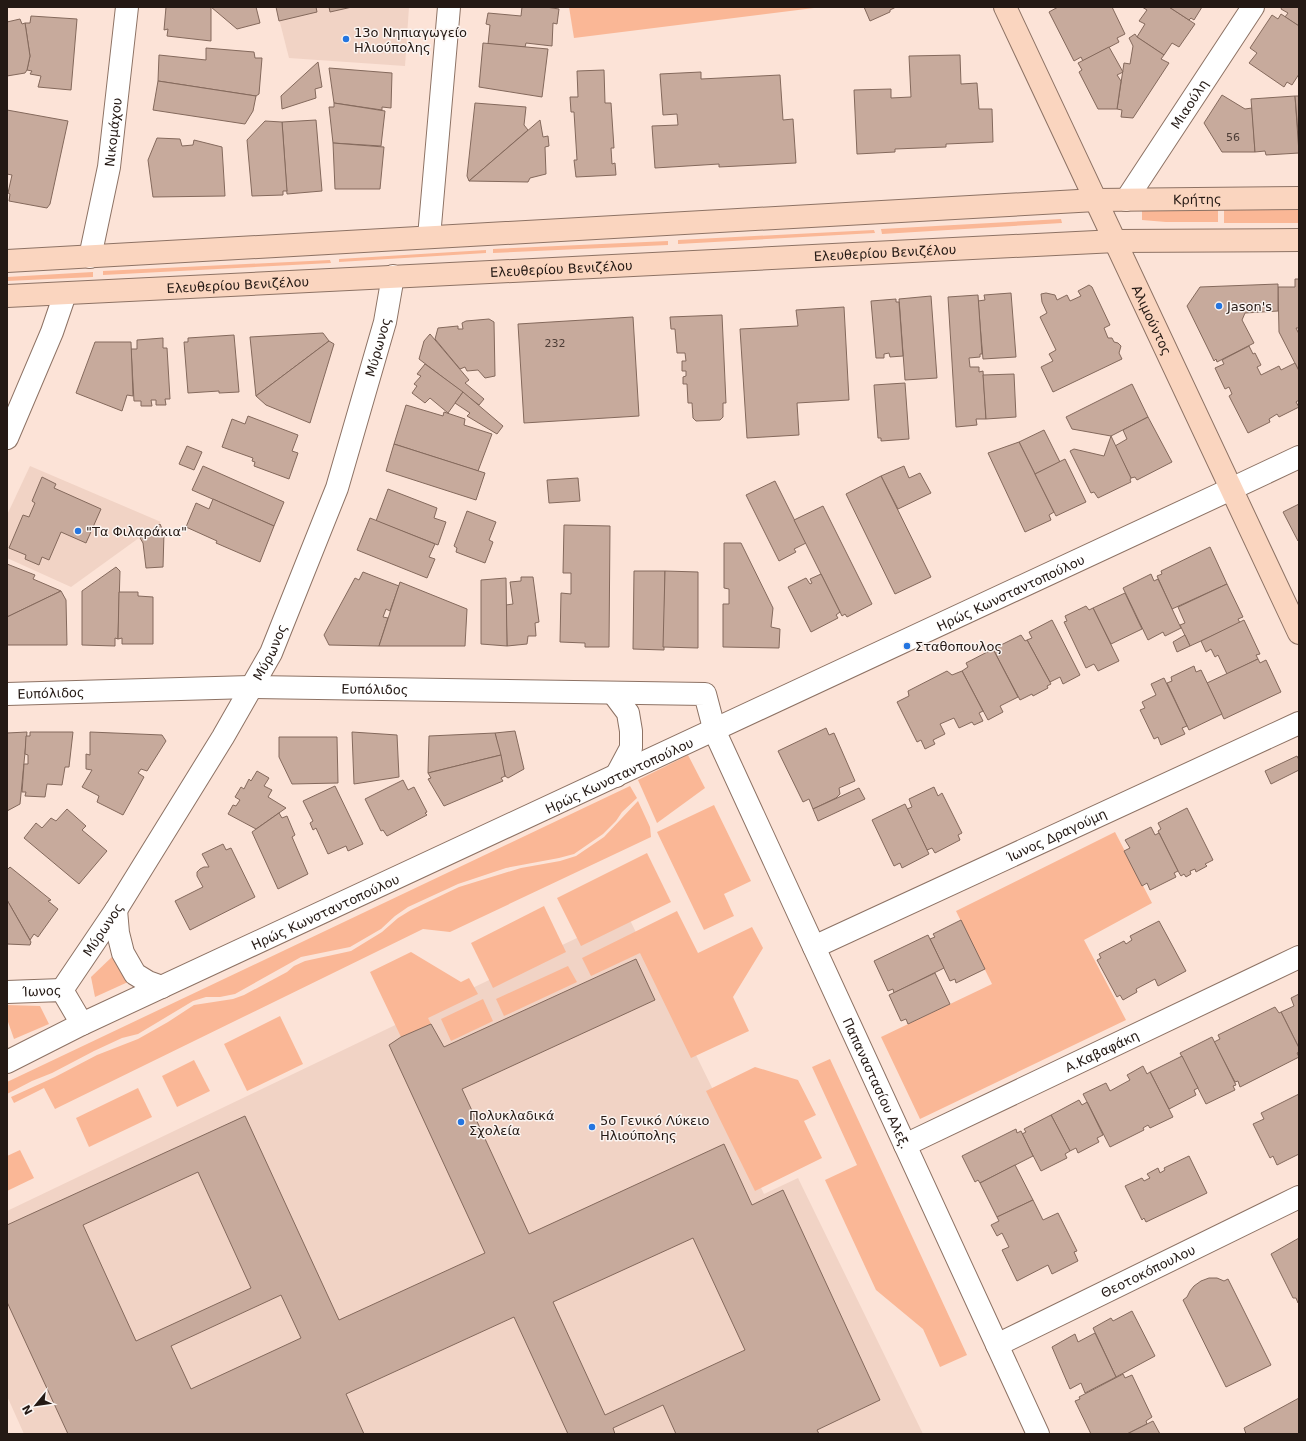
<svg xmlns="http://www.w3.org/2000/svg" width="1306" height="1441" font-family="'DejaVu Sans',sans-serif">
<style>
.built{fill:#f1d3c5}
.green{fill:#fab796}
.building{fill:#c7aa9c;stroke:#84695c;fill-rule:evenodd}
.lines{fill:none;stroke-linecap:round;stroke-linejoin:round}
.street-casing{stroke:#8d7264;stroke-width:24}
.secondary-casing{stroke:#8d7264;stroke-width:24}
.street{stroke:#fff;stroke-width:22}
.secondary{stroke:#fad5bf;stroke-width:22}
.poi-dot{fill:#2475e0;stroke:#fbf4f1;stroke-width:1.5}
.labels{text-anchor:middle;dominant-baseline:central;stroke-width:3;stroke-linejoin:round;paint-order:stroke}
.number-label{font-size:11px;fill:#4d3d36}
.poi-label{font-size:13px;fill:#241914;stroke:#fbf4f1;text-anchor:start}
.street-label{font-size:13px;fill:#241914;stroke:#fbf4f1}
</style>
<rect width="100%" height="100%" fill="#fce3d7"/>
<g class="built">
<polygon points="276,7 409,7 405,66 289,58"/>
<polygon points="30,466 161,522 71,587 7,558 7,515"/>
<polygon points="627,914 764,1194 798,1178 923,1434 24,1434 7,1396 7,1211"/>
</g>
<g class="green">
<polygon points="569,7 822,7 574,38"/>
<polygon points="1142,208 1218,210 1218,222 1166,222 1142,220"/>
<rect x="1224" y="210" width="75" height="13"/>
<polygon points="1061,219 1062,223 882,234 881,229"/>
<polygon points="874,230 875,233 678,244 678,240"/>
<polygon points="668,241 668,245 493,253 493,249"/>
<polygon points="486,250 486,253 339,262 339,259"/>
<polygon points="330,260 331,263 103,275 103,271"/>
<polygon points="93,272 93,277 7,281 7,277"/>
<polygon points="688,755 705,788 657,823 638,780"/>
<polygon points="630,786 637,798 622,812 616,821 603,834 574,854 559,858 506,868 458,884 408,907 395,916 381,929 350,947 301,957 235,994 220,997 206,997 193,1001 138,1034 122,1038 94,1051 52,1073 32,1081 7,1094 7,1082"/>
<polygon points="638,801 650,827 651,837 450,932 423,929 55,1109 44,1088 14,1103 11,1097 55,1077 97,1055 138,1039 168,1022 194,1005 233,999 244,995 287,972 294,966 305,961 351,951 382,932 398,918 411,910 459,887 521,868 560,861 576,856 604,837"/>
<polygon points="714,805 751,881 724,894 734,916 704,930 657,832"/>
<polygon points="1115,832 1152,903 1084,940 1126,1020 920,1119 881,1037 992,984 956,911"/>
<polygon points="647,853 671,902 581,946 557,898"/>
<polygon points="544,906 566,952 493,988 471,943"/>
<polygon points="677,911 698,953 752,927 763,948 733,997 749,1031 691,1058 640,953 591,976 582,958"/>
<polygon points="411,952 461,982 469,978 478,994 428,1018 431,1024 401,1037 370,972"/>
<polygon points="115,954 128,982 95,997 91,977"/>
<polygon points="568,966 577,982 504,1016 496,999"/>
<polygon points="483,999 493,1021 451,1041 441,1019"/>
<polygon points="7,1005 40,1006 49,1024 14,1039 7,1019"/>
<polygon points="280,1016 303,1064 247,1091 224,1044"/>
<polygon points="830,1059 967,1355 940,1367 923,1329 876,1290 825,1180 857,1165 812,1067"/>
<polygon points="194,1060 210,1091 177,1107 162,1076"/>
<polygon points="755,1067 798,1080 816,1115 804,1121 822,1158 755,1191 706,1091"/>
<polygon points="138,1088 152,1117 89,1147 76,1118"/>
<polygon points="20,1150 34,1178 7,1191 7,1156"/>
</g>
<g class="building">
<polygon points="166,7 211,7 211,41 167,36 168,29 164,30"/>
<polygon points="211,7 256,7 260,23 237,29"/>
<polygon points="276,7 316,7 317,12 279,21"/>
<polygon points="329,7 352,7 330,12"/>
<polygon points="522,7 546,7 559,9 557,24 553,23 552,46 526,43 525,47 488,44 490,25 486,24 488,13 521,16"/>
<polygon points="864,7 896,7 890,10 890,12 870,21"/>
<polygon points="1058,7 1112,7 1125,34 1117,38 1119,42 1083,61 1081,57 1074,61 1049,12"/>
<polygon points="1142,7 1169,7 1195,24 1179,47 1172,43 1164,55 1137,37 1145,24 1139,21 1147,10"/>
<polygon points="1169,7 1202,7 1194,20 1191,18 1189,20"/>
<polygon points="1282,7 1299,7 1299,26 1285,17 1288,13 1281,9"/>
<polygon points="1281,14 1299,26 1299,74 1292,85 1287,82 1284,87 1249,63 1257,53 1250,48 1272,15 1278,19"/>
<polygon points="31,16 77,19 71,90 38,87 41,76 30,74 32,71 27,70 30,56 25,23 30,23"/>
<polygon points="20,19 22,24 25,23 30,56 27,70 25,73 7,76 7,22"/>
<polygon points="1135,34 1137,37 1164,55 1161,59 1169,63 1133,118 1121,117 1122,110 1117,109 1124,63 1130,64 1133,46 1129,38"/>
<polygon points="483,43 548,49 542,97 479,87"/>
<polygon points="1109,47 1123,72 1117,75 1121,81 1117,109 1098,109 1079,72 1082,70 1078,63"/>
<polygon points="206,48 254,52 255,58 262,58 259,94 256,96 158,81 159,55 206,60"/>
<polygon points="960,55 961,84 977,83 979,109 992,109 993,142 946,144 946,147 895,149 895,152 857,154 854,90 891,89 891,98 911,97 909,56"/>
<polygon points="318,62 322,87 315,89 316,98 282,109 281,96"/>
<polygon points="329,68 392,73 391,108 382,107 382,110 334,103"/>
<polygon points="604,70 605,103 611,103 614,148 611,148 612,164 615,163 616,175 576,177 574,160 577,160 574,112 571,112 570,97 578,97 577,71"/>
<polygon points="701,72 701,79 780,75 783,120 793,119 796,163 719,167 719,164 655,168 652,126 678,125 677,114 663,115 660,74"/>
<polygon points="158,81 256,96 253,111 245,124 153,110"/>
<polygon points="1222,95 1245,109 1252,108 1255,152 1222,152 1204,123"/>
<polygon points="1295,96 1299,153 1266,155 1265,151 1255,152 1251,99"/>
<polygon points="1295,96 1299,96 1299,144"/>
<polygon points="334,103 385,111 381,146 333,143 329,107 334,107"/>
<polygon points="475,103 526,107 524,125 528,130 469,181 467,176"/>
<polygon points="7,110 68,121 50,204 47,208 9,201 10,194 8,193 12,175 7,174"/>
<polygon points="316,120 322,191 287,194 282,122"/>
<polygon points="540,120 543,137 548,136 549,146 545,147 546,174 530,178 528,182 469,181"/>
<polygon points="265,121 282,122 287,191 283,191 283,195 252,196 247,140"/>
<polygon points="157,138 180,139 182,146 193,145 194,140 222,147 225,196 153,197 148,160"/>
<polygon points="333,143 384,147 380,189 335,189"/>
<polygon points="1295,279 1299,279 1299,328 1296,328 1299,334 1299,371 1279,332 1278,287 1295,287"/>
<polygon points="1278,284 1278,311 1245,313 1242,320 1254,343 1217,362 1216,359 1214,361 1187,306 1200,287"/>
<polygon points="1089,285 1092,287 1110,325 1104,328 1108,338 1112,338 1114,342 1118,343 1121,346 1119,353 1122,359 1053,392 1041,367 1053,361 1049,354 1056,350 1040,317 1047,313 1042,302 1041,294 1046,293 1055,295 1057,300 1067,295 1070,301 1081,296 1078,291"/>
<polygon points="1011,293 1016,357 983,359 978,301 985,300 984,295"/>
<polygon points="978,295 982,354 980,354 980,357 969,358 970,367 979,367 979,372 983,371 986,419 976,419 977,425 956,427 948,297"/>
<polygon points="931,296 937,378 905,380 899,299"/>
<polygon points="896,299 896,302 899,302 903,356 890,357 889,353 884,354 884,358 876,358 871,301"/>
<polygon points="844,307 849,400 797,403 799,435 747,438 740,329 798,326 796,310"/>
<polygon points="722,315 726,403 723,403 723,417 720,420 696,421 693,418 692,403 688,403 687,384 683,384 683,377 686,376 686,371 682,371 682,361 686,361 685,353 677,353 675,329 671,329 670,317"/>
<polygon points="633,317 639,416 524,423 518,324"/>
<polygon points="489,319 494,322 495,376 485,378 478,370 467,371 465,367 460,369 435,339 438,328 458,326 458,329 463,329 462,323 466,321"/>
<polygon points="323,333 329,341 256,396 250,337"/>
<polygon points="430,334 469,380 465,383 484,399 479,405 419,359 424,341"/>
<polygon points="234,335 239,392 219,393 219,391 188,393 184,342 188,342 188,338"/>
<polygon points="163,338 163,348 167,348 170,399 165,399 166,405 156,405 156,400 151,400 152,406 141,406 141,401 134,401 131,349 137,349 137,340"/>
<polygon points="329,341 334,344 310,423 266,405 256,396"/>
<polygon points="95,342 131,342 133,396 127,395 122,411 76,393"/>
<polygon points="1249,346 1253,354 1255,353 1261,365 1257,367 1261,375 1279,366 1281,370 1295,363 1299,371 1299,400 1296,402 1299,407 1279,417 1277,414 1269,419 1270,422 1248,433 1229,396 1232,394 1229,387 1225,389 1215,368 1224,364 1222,360"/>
<polygon points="425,364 463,392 448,413 430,398 425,403 412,393 417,386 414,384 421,376 417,374"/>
<polygon points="1014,374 1016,417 986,419 983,375"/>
<polygon points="905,383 909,439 881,441 881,438 878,438 874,385"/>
<polygon points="1132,384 1148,417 1111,436 1072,429 1066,417"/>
<polygon points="463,392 503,426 497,434 467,416 470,413 455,403"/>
<polygon points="406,405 443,416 444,412 465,419 464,425 492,434 478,471 394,444"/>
<polygon points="248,416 298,435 292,451 298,453 289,479 254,466 255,462 252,461 253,458 222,447 232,419 245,424"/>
<polygon points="1148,417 1172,462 1137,480 1135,477 1131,478 1115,446 1127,439 1123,430"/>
<polygon points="1044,430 1060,462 1035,474 1019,442"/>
<polygon points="1111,436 1131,478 1130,480 1131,482 1098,498 1094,492 1091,493 1070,451 1074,449 1104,456"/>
<polygon points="1019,442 1054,512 1049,515 1051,520 1025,532 988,453"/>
<polygon points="394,444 485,473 476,500 386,471"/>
<polygon points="187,446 202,452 194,470 179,464"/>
<polygon points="1065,459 1086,502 1056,516 1035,474"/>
<polygon points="203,466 284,502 274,526 192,490"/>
<polygon points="904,466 909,478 920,473 931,493 898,509 881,476"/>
<polygon points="881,476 931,577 895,594 846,494"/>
<polygon points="42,477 56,484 54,488 101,509 86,543 61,532 49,560 42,557 39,565 25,559 26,555 9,548 23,515 29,517 35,503 32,501"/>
<polygon points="578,478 580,501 549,503 547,480"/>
<polygon points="775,481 806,543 794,549 796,552 779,561 746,495"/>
<polygon points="388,489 437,508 434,518 446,522 438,545 376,521"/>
<polygon points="213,499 274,526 260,562 216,543 217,541 186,527 196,503 209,509"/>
<polygon points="1299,504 1299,541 1298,541 1283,512"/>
<polygon points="823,506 872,604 847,617 845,614 842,616 794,520"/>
<polygon points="467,511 496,522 489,540 493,542 485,563 456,552 457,548 454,546"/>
<polygon points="370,518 435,544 429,557 435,559 427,578 357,550"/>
<polygon points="160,524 164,533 163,567 146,568 143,543 140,538"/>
<polygon points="564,525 610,526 609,647 585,647 585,643 560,642 561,593 571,594 571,573 563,573"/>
<polygon points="724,543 741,543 773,608 771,627 780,629 779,648 723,647 723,604 729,604 729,589 724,588"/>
<polygon points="1210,547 1227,584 1172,609 1157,576 1162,574 1161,571"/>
<polygon points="7,564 35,575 33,579 61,591 7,617"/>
<polygon points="116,567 120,571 118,639 115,638 115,646 82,645 82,591"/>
<polygon points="634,571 665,571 664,650 633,649"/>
<polygon points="665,571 698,572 698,648 663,647"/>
<polygon points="363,572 399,586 390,611 386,609 383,617 388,618 379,646 329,645 324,635 355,578 359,580"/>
<polygon points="821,574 840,612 836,615 838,618 811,632 788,587 806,578 810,584 812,583 810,579"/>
<polygon points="1151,574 1154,581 1158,579 1181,628 1165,636 1163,632 1148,640 1123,588"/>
<polygon points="521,577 533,577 539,622 535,623 536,636 528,636 527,644 507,646 506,605 513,604 510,582 521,581"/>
<polygon points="506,578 507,646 481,644 481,580"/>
<polygon points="400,582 467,609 465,646 379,646"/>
<polygon points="1227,584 1243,617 1238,619 1240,623 1190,646 1180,625 1185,623 1178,607"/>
<polygon points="61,591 66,600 67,645 7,645 7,617"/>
<polygon points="119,592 138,592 138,596 153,597 153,644 122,644 122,638 118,639"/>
<polygon points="1125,593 1142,629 1111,644 1093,608"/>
<polygon points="1086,606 1089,610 1093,608 1119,661 1098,671 1094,664 1086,668 1064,622 1067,621 1065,616"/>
<polygon points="1052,620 1080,675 1063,684 1060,677 1050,682 1027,640 1032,638 1029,632"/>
<polygon points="1244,620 1260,654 1256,655 1258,659 1227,674 1218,655 1215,657 1211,649 1206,652 1201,641"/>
<polygon points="1021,635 1025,641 1027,640 1051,684 1047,686 1048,688 1033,696 1032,694 1020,700 993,649"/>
<polygon points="1185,635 1190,646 1177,652 1173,642"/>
<polygon points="993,649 1018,697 1000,706 1003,712 988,720 962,671 968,667 966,663"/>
<polygon points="1258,659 1260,663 1266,660 1281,692 1224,719 1207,683"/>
<polygon points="1194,666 1196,672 1201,670 1222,714 1189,730 1167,683 1172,681 1171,677"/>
<polygon points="947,671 952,675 962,671 983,711 979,713 983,721 974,725 972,722 959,728 954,718 940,724 945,734 933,740 935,744 925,749 921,740 917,742 897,702 909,696 908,691"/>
<polygon points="1164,678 1187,726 1182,728 1185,734 1161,745 1158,737 1154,739 1140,710 1145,708 1142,702 1156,695 1151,684"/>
<polygon points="826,728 829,735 834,733 855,781 839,788 840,794 836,798 813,809 809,799 803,802 778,751"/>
<polygon points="515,731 524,769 508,778 505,776 495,733"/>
<polygon points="27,732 20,804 7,811 7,733"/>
<polygon points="30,732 73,732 69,767 65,767 62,785 47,784 45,797 25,796 26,792 22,792 24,764 28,764 28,755 25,754 26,736 30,736"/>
<polygon points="90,732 162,735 166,741 147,771 141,769 138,773 144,777 123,815 97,802 99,796 82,787 92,770 86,769 86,754 90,755"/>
<polygon points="352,732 397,735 399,777 354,784"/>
<polygon points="495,733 501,755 428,773 429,736"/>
<polygon points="279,737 337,737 338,783 292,784 279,757"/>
<polygon points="501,755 505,776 501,778 503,781 444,806 428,779 431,778 428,773"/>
<polygon points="1297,756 1299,760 1299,770 1271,784 1265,771"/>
<polygon points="257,771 269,778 264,786 272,790 268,797 286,808 256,829 228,814 233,805 236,806 240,800 235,797 241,787 244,789 249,779 251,781"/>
<polygon points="403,780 408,790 414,787 427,812 425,813 427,815 387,836 383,830 381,831 365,799"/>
<polygon points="335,786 363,844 348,851 346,846 328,854 316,828 313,830 310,823 313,821 303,801"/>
<polygon points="934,787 938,796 942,793 962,833 958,835 960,840 935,853 932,848 927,850 907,809 912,807 909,799"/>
<polygon points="859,788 865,799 818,821 813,809"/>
<polygon points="905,804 929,854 902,868 900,863 894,866 872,820"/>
<polygon points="1187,808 1213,860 1205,864 1207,866 1196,872 1195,869 1190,871 1191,874 1186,877 1184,874 1181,876 1178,871 1158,831 1161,829 1158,823"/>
<polygon points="67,809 86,826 82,830 107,851 79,884 24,838 36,823 42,828 51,818 56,821"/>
<polygon points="279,813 282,818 287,816 295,835 292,837 308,874 278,889 252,832"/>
<polygon points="1151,827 1155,835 1159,833 1178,871 1174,873 1176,877 1150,890 1147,883 1142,886 1124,851 1130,848 1125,840"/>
<polygon points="223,844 226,850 231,848 255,897 190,930 175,901 203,887 197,876 197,872 200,869 204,867 209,867 202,854"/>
<polygon points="10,867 51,900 48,901 58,909 38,937 34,934 30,940 7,900 7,870"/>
<polygon points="7,900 31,942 30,945 7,944"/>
<polygon points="961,920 985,969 956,983 955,979 950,981 930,939 935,937 933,934"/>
<polygon points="1159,921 1186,971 1158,986 1155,979 1136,989 1137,992 1123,1000 1120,995 1117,997 1097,960 1101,958 1099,954 1124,941 1126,944 1132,940 1130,936"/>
<polygon points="928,935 944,968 894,993 893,989 888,991 874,961"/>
<path d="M636 959 655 1000 462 1089 529 1234 724 1144 752 1205 783 1190 880 1400 817 1430 819 1434H676L663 1405 613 1428 615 1434H568L514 1317 346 1394 364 1434H68L7 1302V1225L245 1116 339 1320 485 1253 389 1045 401 1037 431 1024 444 1047ZM198 1172 251 1288 136 1341 83 1225ZM693 1238 745 1350 605 1415 553 1302ZM281 1295 301 1338 191 1389 171 1346Z"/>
<polygon points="935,973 950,1004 908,1024 906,1019 901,1021 889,995"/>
<polygon points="1299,994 1299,1048 1281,1012 1294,1006 1291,998"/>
<polygon points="1275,1007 1279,1013 1281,1012 1299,1048 1299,1052 1297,1053 1299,1057 1240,1087 1238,1081 1235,1082 1214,1042 1220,1039 1218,1035"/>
<polygon points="1212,1037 1236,1085 1233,1086 1235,1090 1206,1104 1180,1053"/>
<polygon points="1182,1056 1198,1088 1194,1090 1196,1095 1169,1109 1150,1072"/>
<polygon points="1143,1066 1147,1074 1150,1072 1173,1117 1150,1128 1148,1125 1143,1128 1144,1130 1110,1147 1083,1094 1106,1083 1110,1091 1130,1080 1127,1075"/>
<polygon points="1299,1094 1299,1154 1277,1165 1273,1156 1270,1158 1253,1124 1264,1119 1261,1113"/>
<polygon points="1079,1100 1082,1105 1087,1102 1103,1135 1097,1138 1099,1142 1078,1153 1076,1148 1070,1151 1051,1115"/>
<polygon points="1051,1115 1070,1151 1065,1154 1067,1158 1041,1171 1022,1134 1026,1132 1024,1129"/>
<polygon points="1016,1129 1017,1133 1021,1131 1033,1156 980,1183 978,1180 975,1182 962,1156"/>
<polygon points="1189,1156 1207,1193 1146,1222 1144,1218 1142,1220 1125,1186 1142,1178 1144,1181 1150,1178 1147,1174 1158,1168 1160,1173 1165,1170 1164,1168"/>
<polygon points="1015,1165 1033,1200 997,1217 980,1183"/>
<polygon points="1033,1200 1043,1220 1058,1213 1077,1251 1074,1252 1078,1261 1052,1274 1048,1265 1017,1281 1002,1250 1009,1247 1002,1233 997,1236 991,1225 999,1221 997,1217"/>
<polygon points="1299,1238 1299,1302 1298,1303 1296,1298 1293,1298 1271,1254"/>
<polygon points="1209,1278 1217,1278 1224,1281 1228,1279 1271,1365 1226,1387 1183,1300 1187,1297 1190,1291 1194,1286 1201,1281"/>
<polygon points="1132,1311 1155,1356 1116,1377 1093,1328 1111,1318 1113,1321"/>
<polygon points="1095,1333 1116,1377 1085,1393 1081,1383 1070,1389 1052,1347 1075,1334 1078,1342"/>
<polygon points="1123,1374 1125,1378 1132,1375 1152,1417 1146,1421 1147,1424 1127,1434 1091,1434 1075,1401 1080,1399 1079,1397"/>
<polygon points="1299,1398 1299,1434 1246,1434 1244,1428"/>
<polygon points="1153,1421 1160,1434 1127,1434"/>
</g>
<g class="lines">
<defs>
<g id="street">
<path id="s1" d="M1126 200 1253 7"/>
<polyline points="429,237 449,7"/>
<path id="s2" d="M90 257 109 167 127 7"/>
<polyline points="7,438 52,332 65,294"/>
<polyline points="613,693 628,713 631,731 631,748 616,776"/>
<path id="s3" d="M7 694 250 687 705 694 715 732 1038 1434"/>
<polyline points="116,910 118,933 123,953 135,974 148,982 162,987"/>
<path id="s4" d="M814 947 1299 723"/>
<path id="s5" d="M62 990 116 910 223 737 271 653 337 488 385 322 393 276"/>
<path id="s6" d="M7 992 62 990 82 1024"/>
<path id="s7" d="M7 1062 82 1024C488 837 894 648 1299 457"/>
<path id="s8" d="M905 1145 1299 957"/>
<path id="s9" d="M997 1345 1299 1197"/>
</g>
<g id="secondary">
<path id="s10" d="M1005 7 1299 633"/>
<path id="s11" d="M7 261 1096 200 1299 198"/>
<path id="s12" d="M7 296 1116 241 1299 240"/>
</g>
</defs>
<use href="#street" class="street-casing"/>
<use href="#secondary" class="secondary-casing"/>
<use href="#street" class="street"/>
<use href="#secondary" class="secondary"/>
</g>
<g class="poi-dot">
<circle cx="346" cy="39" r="4"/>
<circle cx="1219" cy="306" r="4"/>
<circle cx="78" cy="531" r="4"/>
<circle cx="907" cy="646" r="4"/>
<circle cx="461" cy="1122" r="4"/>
<circle cx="592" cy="1127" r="4"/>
</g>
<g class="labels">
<g class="number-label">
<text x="1233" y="137">56</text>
<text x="555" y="343">232</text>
</g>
<g class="poi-label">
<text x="354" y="32">13ο Νηπιαγωγείο<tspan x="354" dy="15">Ηλιούπολης</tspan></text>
<text x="1227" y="306">Jason's</text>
<text x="86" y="531">"Τα Φιλαράκια"</text>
<text x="915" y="646">Σταθοπουλος</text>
<text x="469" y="1115">Πολυκλαδικά<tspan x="469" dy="15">Σχολεία</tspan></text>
<text x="600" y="1120">5ο Γενικό Λύκειο<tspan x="600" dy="15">Ηλιούπολης</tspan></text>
</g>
<g class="street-label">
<text stroke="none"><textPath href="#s1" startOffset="115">Μιαούλη</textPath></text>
<text stroke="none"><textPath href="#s2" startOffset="127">Νικομάχου</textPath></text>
<text stroke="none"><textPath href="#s11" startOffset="1192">Κρήτης</textPath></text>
<text stroke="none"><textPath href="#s12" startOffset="879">Ελευθερίου Βενιζέλου</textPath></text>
<text stroke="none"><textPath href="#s12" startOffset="555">Ελευθερίου Βενιζέλου</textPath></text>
<text stroke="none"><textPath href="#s12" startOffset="231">Ελευθερίου Βενιζέλου</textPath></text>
<text stroke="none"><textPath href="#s10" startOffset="346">Αλιμούντος</textPath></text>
<text stroke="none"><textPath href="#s5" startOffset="721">Μύρωνος</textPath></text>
<text stroke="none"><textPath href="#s7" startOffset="1108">Ηρώς Κωνσταντοπούλου</textPath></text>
<text stroke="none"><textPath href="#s5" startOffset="397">Μύρωνος</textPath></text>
<text stroke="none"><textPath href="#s3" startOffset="368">Ευπόλιδος</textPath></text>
<text stroke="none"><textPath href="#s3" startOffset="44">Ευπόλιδος</textPath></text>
<text stroke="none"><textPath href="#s7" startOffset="676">Ηρώς Κωνσταντοπούλου</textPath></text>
<text stroke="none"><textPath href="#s4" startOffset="267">Ίωνος Δραγούμη</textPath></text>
<text stroke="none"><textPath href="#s7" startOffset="352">Ηρώς Κωνσταντοπούλου</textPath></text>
<text stroke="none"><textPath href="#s5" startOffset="73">Μύρωνος</textPath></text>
<text stroke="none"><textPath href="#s6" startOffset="35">Ίωνος</textPath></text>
<text stroke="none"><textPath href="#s8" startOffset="218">Α.Καβαφάκη</textPath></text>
<text stroke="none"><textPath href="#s3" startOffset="1124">Παπαναστασίου Αλεξ.</textPath></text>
<text stroke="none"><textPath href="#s9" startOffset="168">Θεοτοκόπουλου</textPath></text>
</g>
</g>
<rect width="1306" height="1441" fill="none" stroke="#241914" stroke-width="16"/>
<g transform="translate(36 1405) rotate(241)" stroke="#fbf4f1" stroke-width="3" paint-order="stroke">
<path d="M0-3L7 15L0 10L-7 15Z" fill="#241914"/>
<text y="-6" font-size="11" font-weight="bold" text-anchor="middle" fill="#241914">N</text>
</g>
</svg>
